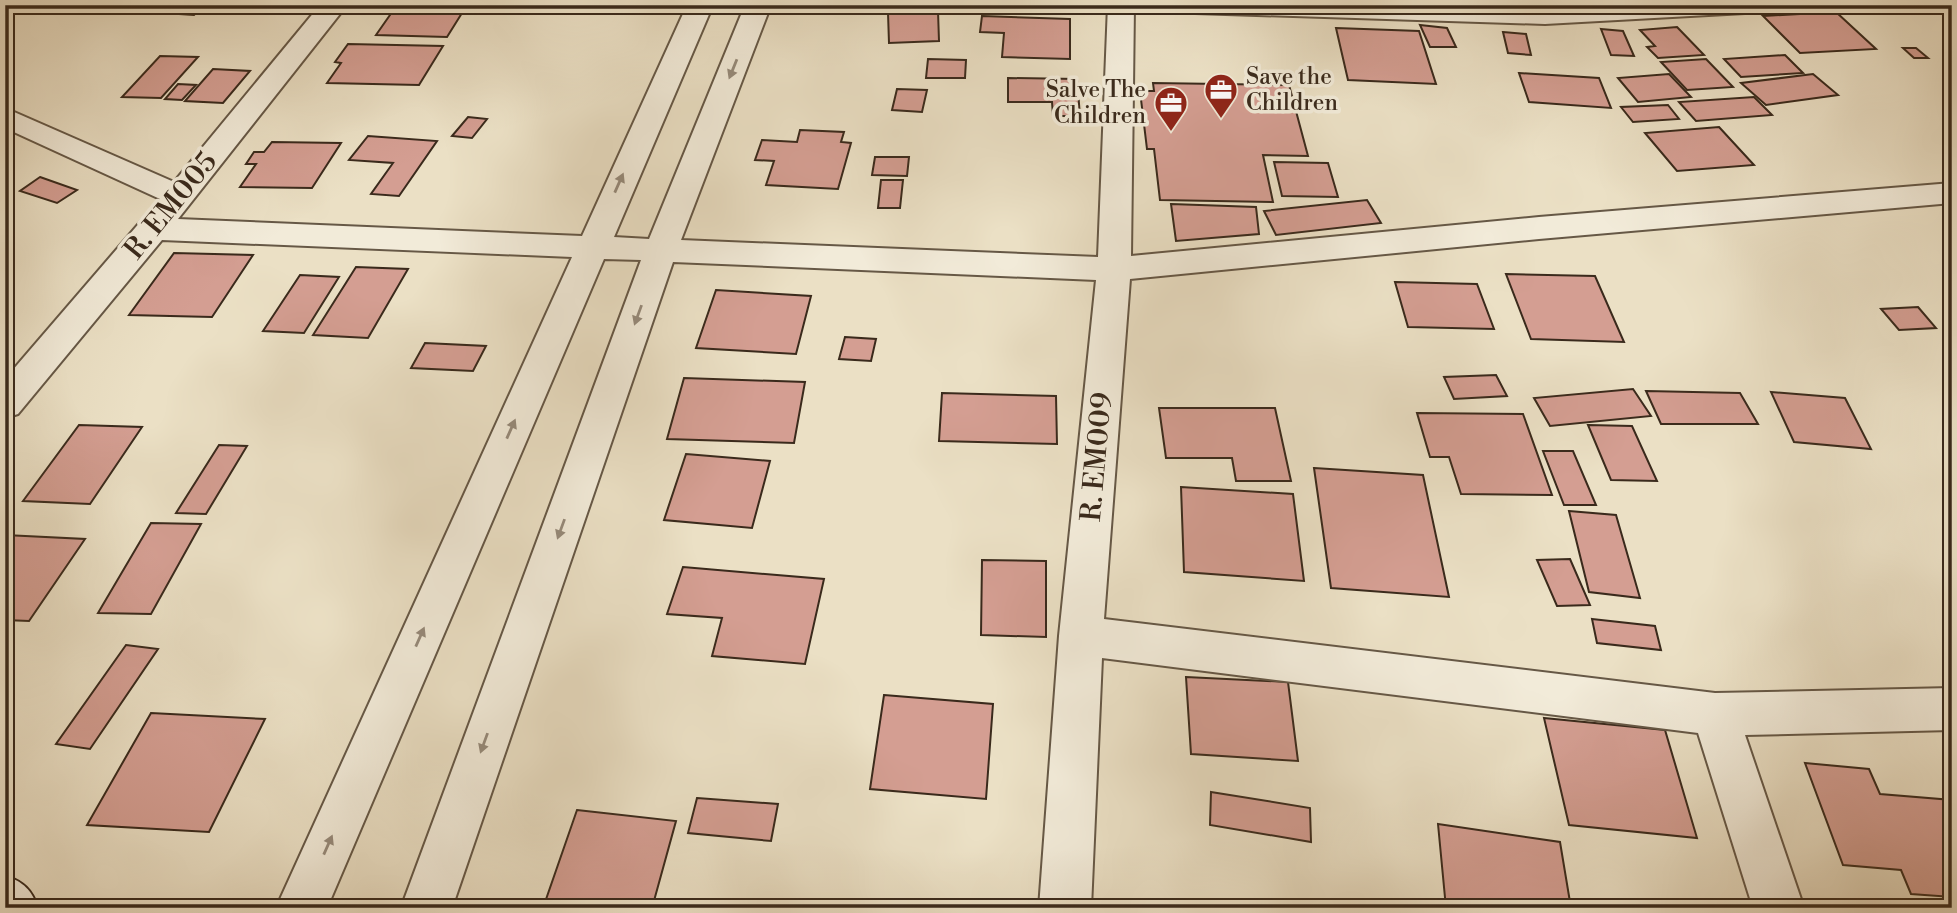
<svg xmlns="http://www.w3.org/2000/svg" width="1957" height="913" font-family="'Libre Bodoni',serif">
<style>
.building{fill:#d49e92;stroke:#3a2a1c;stroke-width:2}
.lines{fill:none;stroke-linecap:round;stroke-linejoin:round}
.street-casing{stroke:#665846;stroke-width:4}
.secondary-casing{stroke:#3a2a1c;stroke-width:4}
.street{fill:#f2ebd9;fill-rule:evenodd}
.secondary{fill:#f2ebd9;fill-rule:evenodd}
.oneway{fill:#968a7a}
.labels{text-anchor:middle;dominant-baseline:central;stroke-width:7;stroke-linejoin:round;paint-order:stroke}
.far-poi-label{font-size:23px;fill:#3a2a1c;stroke:#f2ebd9;text-anchor:start}
.street-label{font-size:28px;fill:#3a2a1c;stroke:#f2ebd9}
</style>
<rect width="100%" height="100%" fill="#ebe0c5"/>
<filter id="stains"><feTurbulence type="fractalNoise" baseFrequency=".00286" numOctaves="4"/><feColorMatrix values="0 0 0 0 .2 0 0 0 0 .09 0 0 0 0 .02 0 0 0 .5 -.17"/></filter>
<radialGradient id="worn" r=".72"><stop offset=".6" stop-color="#630" stop-opacity="0"/><stop offset="1" stop-color="#630" stop-opacity=".3"/></radialGradient>
<g class="building">
<polygon points="44,5 112,5 105,12 40,8"/>
<polygon points="138,5 204,5 194,15 131,11"/>
<polygon points="397,5 467,5 447,37 376,35"/>
<polygon points="938,11 939,41 889,43 888,13"/>
<polygon points="1836,12 1876,49 1800,53 1763,16"/>
<polygon points="982,16 1070,19 1070,59 1002,57 1004,33 980,32"/>
<polygon points="1420,25 1447,28 1456,47 1430,47"/>
<polygon points="1677,27 1704,55 1658,58 1647,47 1655,46 1640,30"/>
<polygon points="1336,28 1419,31 1436,84 1348,80"/>
<polygon points="1601,29 1623,31 1634,56 1611,55"/>
<polygon points="1503,32 1526,34 1531,55 1508,53"/>
<polygon points="348,44 443,46 419,85 327,83 341,63 335,62"/>
<polygon points="1903,48 1916,48 1928,58 1914,58"/>
<polygon points="1785,55 1803,73 1741,77 1724,59"/>
<polygon points="160,56 198,57 161,98 122,97"/>
<polygon points="928,59 966,60 965,78 926,78"/>
<polygon points="1706,59 1733,87 1687,90 1661,62"/>
<polygon points="213,69 250,71 223,103 185,101"/>
<polygon points="1519,73 1599,78 1611,108 1529,102"/>
<polygon points="1669,74 1691,97 1638,102 1618,78"/>
<polygon points="1813,74 1838,95 1766,105 1741,83"/>
<polygon points="1008,78 1077,79 1080,116 1053,116 1052,102 1008,102"/>
<polygon points="1153,83 1289,85 1308,156 1263,155 1273,202 1160,200 1154,149 1147,149 1140,91 1154,91"/>
<polygon points="178,84 196,85 182,100 165,99"/>
<polygon points="897,89 927,90 922,112 892,110"/>
<polygon points="1754,97 1772,115 1696,121 1679,102"/>
<polygon points="1668,105 1679,119 1633,122 1621,107"/>
<polygon points="468,117 487,119 472,138 452,136"/>
<polygon points="1719,127 1754,165 1677,171 1645,133"/>
<polygon points="800,130 844,132 841,142 851,143 838,189 766,185 774,161 755,160 762,140 797,142"/>
<polygon points="368,136 437,141 399,196 371,194 393,163 349,160"/>
<polygon points="272,142 341,143 312,188 240,187 256,164 246,164 254,152 264,152"/>
<polygon points="875,157 909,157 907,176 872,175"/>
<polygon points="1274,162 1328,163 1338,197 1282,196"/>
<polygon points="40,177 77,190 57,203 20,191"/>
<polygon points="881,180 903,180 900,208 878,208"/>
<polygon points="1367,200 1381,223 1276,235 1264,211"/>
<polygon points="1171,204 1256,207 1259,234 1176,241"/>
<polygon points="174,253 253,255 212,317 129,315"/>
<polygon points="356,267 408,269 368,338 313,335"/>
<polygon points="1506,274 1595,276 1624,342 1531,339"/>
<polygon points="300,275 339,277 304,333 263,331"/>
<polygon points="1395,282 1477,284 1494,329 1408,327"/>
<polygon points="716,290 811,296 796,354 696,348"/>
<polygon points="1918,307 1936,328 1899,330 1881,309"/>
<polygon points="845,337 876,339 871,361 839,359"/>
<polygon points="425,343 486,346 473,371 411,368"/>
<polygon points="1496,375 1507,396 1454,399 1444,377"/>
<polygon points="684,378 805,382 794,443 667,439"/>
<polygon points="1633,389 1651,416 1550,426 1534,398"/>
<polygon points="1646,391 1740,393 1758,424 1661,424"/>
<polygon points="1771,392 1845,398 1871,449 1794,442"/>
<polygon points="942,393 1056,396 1057,444 939,441"/>
<polygon points="1159,408 1275,408 1291,481 1236,481 1232,458 1166,458"/>
<polygon points="1417,413 1523,414 1552,495 1461,494 1449,457 1430,457"/>
<polygon points="79,425 142,427 90,504 23,501"/>
<polygon points="1588,425 1632,426 1657,481 1611,480"/>
<polygon points="219,445 247,446 206,514 176,513"/>
<polygon points="1543,451 1573,451 1596,505 1564,505"/>
<polygon points="686,454 770,461 752,528 664,520"/>
<polygon points="1314,468 1423,475 1449,597 1331,588"/>
<polygon points="1181,487 1293,494 1304,581 1184,572"/>
<polygon points="1569,511 1616,515 1640,598 1589,592"/>
<polygon points="151,523 201,524 151,614 98,613"/>
<polygon points="5,535 85,539 29,621 5,620"/>
<polygon points="1570,559 1590,605 1557,606 1537,560"/>
<polygon points="982,560 1046,561 1046,637 981,635"/>
<polygon points="683,567 824,579 805,664 712,656 722,618 667,614"/>
<polygon points="1592,619 1655,626 1661,650 1597,643"/>
<polygon points="126,645 158,649 90,749 56,744"/>
<polygon points="1186,677 1288,682 1298,761 1191,754"/>
<polygon points="884,695 993,704 986,799 870,789"/>
<polygon points="151,713 265,719 209,832 87,825"/>
<polygon points="1544,718 1665,730 1697,838 1569,825"/>
<polygon points="1805,763 1869,769 1880,794 1952,800 1952,897 1911,894 1901,870 1843,865"/>
<polygon points="1211,792 1310,808 1311,842 1210,825"/>
<polygon points="697,798 778,804 771,841 688,833"/>
<polygon points="577,810 676,821 652,908 543,908"/>
<polygon points="1438,824 1560,842 1571,908 1446,908"/>
</g>
<g class="lines">
<defs>
<g id="street">
<polygon points="320,5 347,5 178,219 582,236 687,5 713,5 614,237 649,239 745,5 771,5 681,240 1098,257 1108,5 1134,5 1131,256 1539,217 1952,183 1952,203 1539,239 1130,279 1104,619 1715,693 1952,688 1952,730 1745,735 1804,908 1753,908 1698,733 1102,658 1091,908 1039,908 1059,636 1096,280 673,262 452,908 401,908 641,260 604,259 327,908 276,908 572,257 162,240 18,414 5,418 5,379 160,199 5,128 5,108 174,182"/>
<polygon points="1182,5 1452,5 1545,8 1598,5 1758,5 1754,10 1745,13 1545,24 1195,13 1186,10"/>
</g>
<path id="secondary" d="M5 875C24 883 31 889 38 908H5Z"/>
</defs>
<use href="#street" class="street-casing"/>
<use href="#secondary" class="secondary-casing"/>
<use href="#street" class="street"/>
<use href="#secondary" class="secondary"/>
</g>
<defs><path id="oneway-solid" d="M-6-.8H1V-3.2L6.5 0L1 3.2V.8H-6Z" transform="scale(1.75)"/></defs>
<g class="oneway">
<use href="#oneway-solid" transform="translate(733 69) rotate(112)"/>
<use href="#oneway-solid" transform="translate(619 183) rotate(-66)"/>
<use href="#oneway-solid" transform="translate(638 315) rotate(110)"/>
<use href="#oneway-solid" transform="translate(511 429) rotate(-66)"/>
<use href="#oneway-solid" transform="translate(561 529) rotate(110)"/>
<use href="#oneway-solid" transform="translate(420 637) rotate(-66)"/>
<use href="#oneway-solid" transform="translate(484 743) rotate(110)"/>
<use href="#oneway-solid" transform="translate(328 845) rotate(-66)"/>
</g>
<defs>
<symbol id="office-pin" viewBox="-11 -11 22 30"><path d="M0 17L-7.5 6A9.5 9.5 0 1 1 7.5 6Z" fill="#8f2418" stroke="#f2ebd9"/><path d="M-6-3h4V-5.5h4V-3h4V5H-6ZM-1-4.5V-3h2v-1.5ZM-6 0V1H6V0Z" fill="#fff"/></symbol>
</defs>
<g fill-rule="evenodd">
<use href="#office-pin" x="1202" y="71" width="38" height="52"/>
<use href="#office-pin" x="1152" y="84" width="38" height="52"/>
</g>
<g class="labels">
<g class="far-poi-label">
<text x="1246" y="77">Save the<tspan x="1246" dy="26">Children</tspan></text>
<text x="1146" y="90" text-anchor="end">Salve The<tspan x="1146" dy="26">Children</tspan></text>
</g>
<g class="street-label">
<text transform="translate(171 206) rotate(-51)">R. EM005</text>
<text transform="translate(1097 457) rotate(-85)">R. EM009</text>
</g>
</g>
<rect width="1957" height="913" fill="none" stroke="#ebe0c5" stroke-width="28"/>
<rect x="7" y="7" width="1943" height="899" fill="none" stroke="#3a2a1c" stroke-width="3.5"/>
<rect x="14" y="14" width="1929" height="885" fill="none" stroke="#3a2a1c" stroke-width="2"/>
<rect width="100%" height="100%" filter="url(#stains)"/>
<rect width="100%" height="100%" fill="url(#worn)"/>
</svg>
